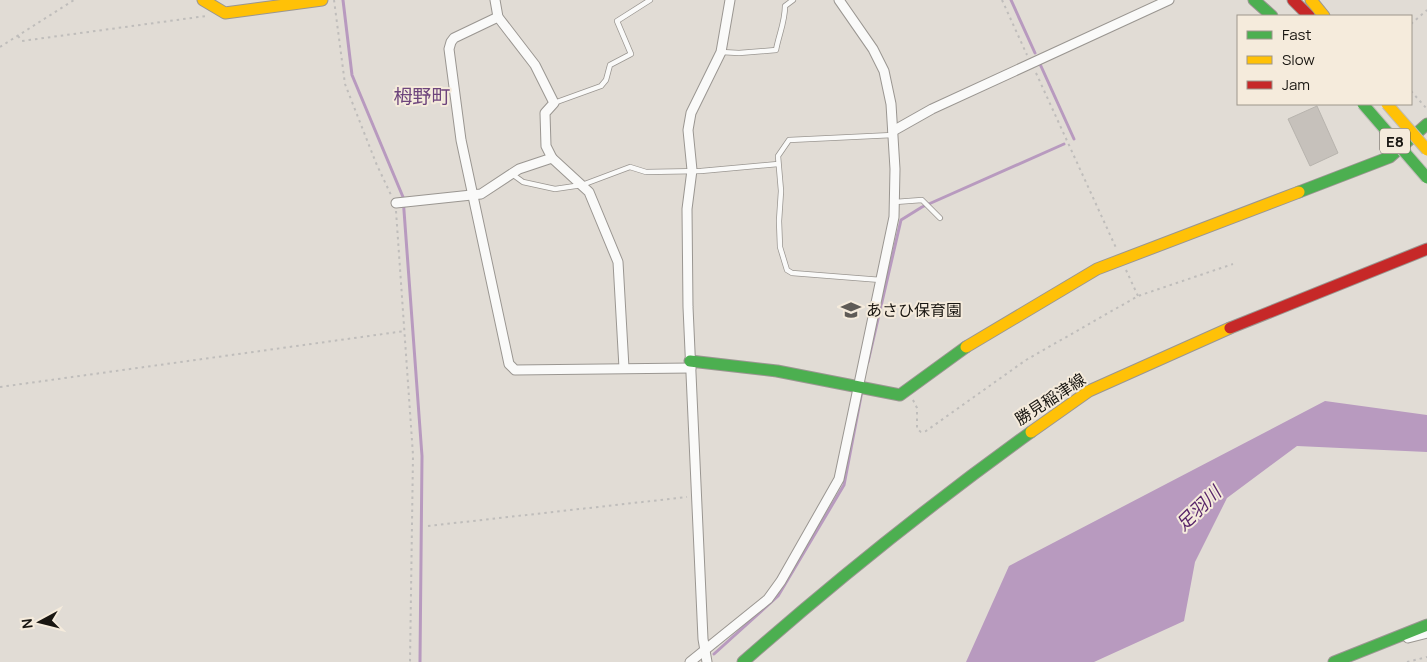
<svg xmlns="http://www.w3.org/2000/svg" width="1427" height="662" font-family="Manrope,'Noto Sans JP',sans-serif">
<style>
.water{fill:#b89abf}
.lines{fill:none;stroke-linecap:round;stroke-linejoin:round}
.stream{stroke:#b89abf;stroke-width:3}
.building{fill:#c6c1bb;stroke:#b8b4ae}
.lane-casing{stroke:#9a9691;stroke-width:6}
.street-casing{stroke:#9a9691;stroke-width:11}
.fast-casing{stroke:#9a9691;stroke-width:13}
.slow-casing{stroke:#9a9691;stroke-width:13}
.jam-casing{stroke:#9a9691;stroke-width:13}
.path{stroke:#bfbdbb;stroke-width:2;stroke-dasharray:2.5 4;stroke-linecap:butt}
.lane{stroke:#fafaf9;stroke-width:4.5}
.street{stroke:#fafaf9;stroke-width:9}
.fast{stroke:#4caf50;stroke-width:11}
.slow{stroke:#ffc107;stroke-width:11}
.jam{stroke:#c62828;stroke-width:11}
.fast-bridge-casing{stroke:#bebbb7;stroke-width:13;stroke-linecap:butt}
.slow-bridge-casing{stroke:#bebbb7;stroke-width:13;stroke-linecap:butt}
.fast-bridge{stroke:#4caf50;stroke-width:11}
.slow-bridge{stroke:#ffc107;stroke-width:11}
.labels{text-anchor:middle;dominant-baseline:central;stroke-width:4;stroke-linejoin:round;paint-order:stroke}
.shield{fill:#f5ebdc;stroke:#5b564e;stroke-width:1}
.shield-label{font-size:15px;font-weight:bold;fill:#191611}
.poi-label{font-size:16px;fill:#191611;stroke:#f5ebdc;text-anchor:start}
.street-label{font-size:16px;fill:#191611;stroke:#f5ebdc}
.water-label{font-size:18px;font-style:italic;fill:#582569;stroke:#f5ebdc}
.quarter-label{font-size:19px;fill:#6d447c;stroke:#f5ebdc}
</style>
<rect width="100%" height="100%" fill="#e1dcd5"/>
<polygon class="water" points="1325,401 1427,415 1427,452 1297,446 1227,498 1195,562 1184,621 1094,662 966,662 1009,566"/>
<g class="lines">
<g class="stream">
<polyline points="343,0 352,75 403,197 422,456 420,662"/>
<polyline points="1011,0 1035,53"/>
<polyline points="1040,64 1074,139"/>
<polyline points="868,362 901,220 922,207 1064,144"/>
<polyline points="714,654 778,596 844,485 862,391"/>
</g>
</g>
<polygon class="building" points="1317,106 1338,153 1310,166 1288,119"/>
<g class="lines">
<defs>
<g id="lane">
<path d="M721 52 739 53 776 50C779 34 785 22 785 6L793 0"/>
<polyline points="554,103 601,86 606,80 610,65 631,54 617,21 650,0"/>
<polyline points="512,174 523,182 555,189 582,185 630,167 646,172 701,171 778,164"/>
<polyline points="895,202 922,200 940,218"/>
<polyline points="881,280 792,273 787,270 780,247 779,221 781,191 778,156 789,140 893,135"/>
</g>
<g id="street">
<polyline points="495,0 498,17 535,65 554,103 545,113 546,146 552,158 589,192 618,262 624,368"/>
<polyline points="498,17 454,38 451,42 449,49 461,140 509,364 515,370 691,368"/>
<polyline points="893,131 932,109 1169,0"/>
<polyline points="396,203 481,194 519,169 552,158"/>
<polyline points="1408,638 1427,633"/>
<polyline points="690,662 768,599 781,581 839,479 894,217 895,169 891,104 884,71 873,49 839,0"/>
<polyline points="707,662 703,639 688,307 687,209 692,170 688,130 691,113 721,52 730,0"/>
</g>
<g id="fast">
<polyline points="1254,0 1272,16"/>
<polyline points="1299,192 1390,157 1427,124"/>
<polyline points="690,361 777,371 900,395 966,347"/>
<path d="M743 662C835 581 931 504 1031 432"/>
<polyline points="1334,662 1427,625"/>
</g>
<g id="slow">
<polyline points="203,0 225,13 322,0"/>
<polyline points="1311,0 1324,16"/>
<polyline points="966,347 1097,269 1299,192"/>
<polyline points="1031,432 1089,391 1230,328"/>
</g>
<g id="jam">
<polyline points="1293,0 1309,16"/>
<polyline points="1230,328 1427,249"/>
</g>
</defs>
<use href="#lane" class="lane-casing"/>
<use href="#street" class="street-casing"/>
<use href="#fast" class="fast-casing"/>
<use href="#slow" class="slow-casing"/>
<use href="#jam" class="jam-casing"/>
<g class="path">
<polyline points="334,0 345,84 376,163 391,195"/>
<polyline points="1002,0 1027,55"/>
<polyline points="1411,24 1427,10"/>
<polyline points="18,36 22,41 206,16"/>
<polyline points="0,47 74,0"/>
<polyline points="1036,73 1117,250"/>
<polyline points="1411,91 1427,109"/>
<polyline points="396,211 413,455 410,662"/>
<polyline points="1126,270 1138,296"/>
<polyline points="0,387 405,331"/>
<polyline points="913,400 917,408 917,429 921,432 926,431 1026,360 1138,296 1233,264"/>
<polyline points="428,526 687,497"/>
<polyline points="1407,662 1427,657"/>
</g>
<use href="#lane" class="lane"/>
<use href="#street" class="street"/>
<use href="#fast" class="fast"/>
<use href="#slow" class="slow"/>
<use href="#jam" class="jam"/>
<defs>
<polyline id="fast-bridge" points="1363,104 1427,178"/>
<polyline id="slow-bridge" points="1387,104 1427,150"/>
</defs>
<use href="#fast-bridge" class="fast-bridge-casing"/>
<use href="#slow-bridge" class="slow-bridge-casing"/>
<use href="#fast-bridge" class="fast-bridge"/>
<use href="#slow-bridge" class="slow-bridge"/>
</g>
<defs>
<symbol id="school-bare" viewBox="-9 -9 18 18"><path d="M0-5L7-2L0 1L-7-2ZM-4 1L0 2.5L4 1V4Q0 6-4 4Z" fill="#5f5b56" stroke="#f5ebdc" stroke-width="2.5" paint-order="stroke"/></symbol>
</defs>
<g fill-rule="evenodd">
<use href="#school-bare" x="837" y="296" width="28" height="28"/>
</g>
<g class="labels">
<rect class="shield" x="1380" y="128.5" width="30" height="25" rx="4"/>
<g class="shield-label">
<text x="1395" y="141">E8</text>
</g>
<g class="poi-label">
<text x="866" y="310">あさひ保育園</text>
</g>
<g class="street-label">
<text transform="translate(1050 399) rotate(-33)">勝見稲津線</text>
</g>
<g class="water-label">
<text transform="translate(1198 508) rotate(-44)">足羽川</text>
</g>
<g class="quarter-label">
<text x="422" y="96">栂野町</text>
</g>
</g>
<rect x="1237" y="15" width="175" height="90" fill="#f5ebdc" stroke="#9d968b"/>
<rect x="1247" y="31" width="25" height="8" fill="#4caf50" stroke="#9d968b"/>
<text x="1282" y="40" font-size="15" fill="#191611">Fast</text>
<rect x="1247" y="56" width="25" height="8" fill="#ffc107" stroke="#9d968b"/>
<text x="1282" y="65" font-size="15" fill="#191611">Slow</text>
<rect x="1247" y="81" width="25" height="8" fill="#c62828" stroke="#9d968b"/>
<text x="1282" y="90" font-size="15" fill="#191611">Jam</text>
<g transform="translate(40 622) rotate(263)" stroke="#f5ebdc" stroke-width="4" paint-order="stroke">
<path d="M0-4L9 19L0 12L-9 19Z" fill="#191611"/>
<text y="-8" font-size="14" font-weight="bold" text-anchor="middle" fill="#191611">N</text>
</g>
</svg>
